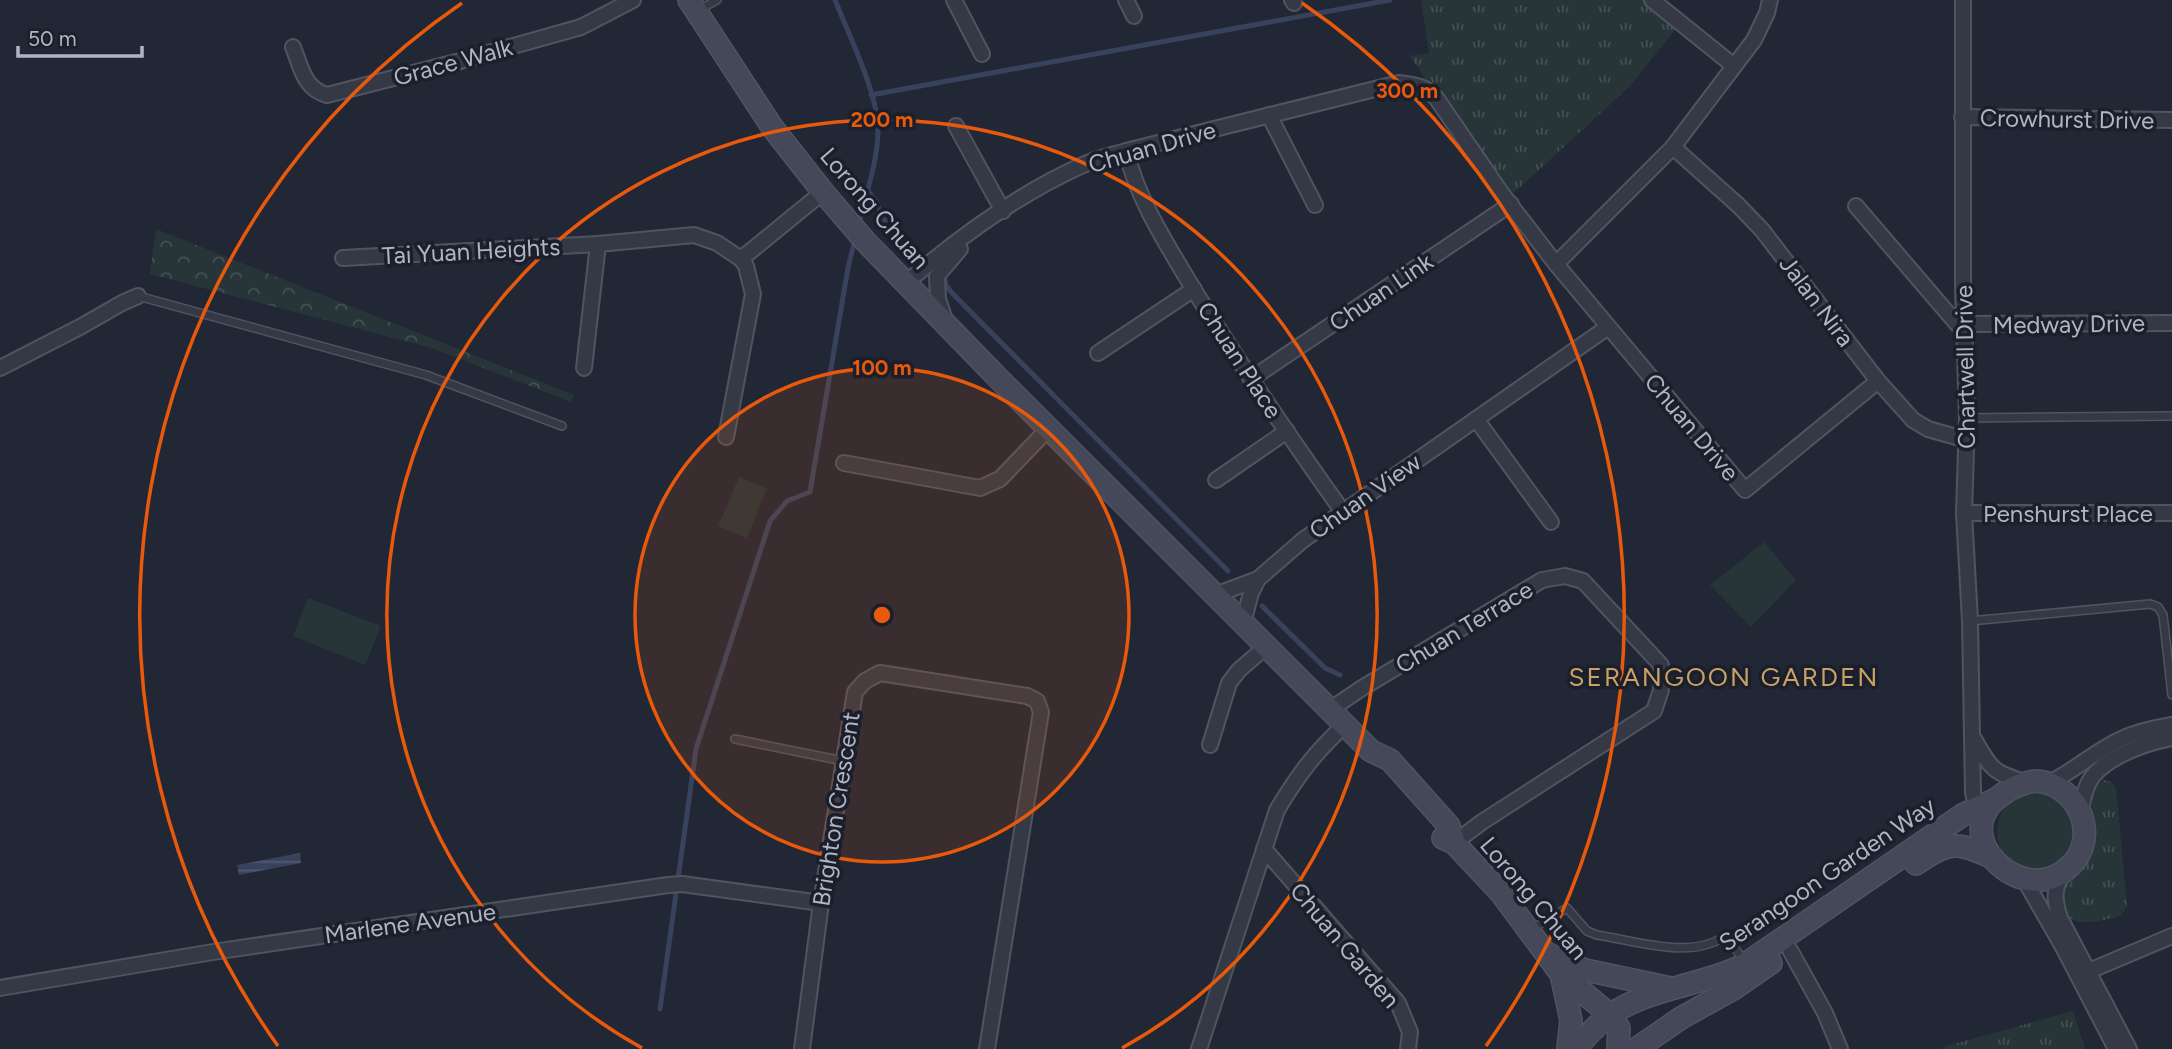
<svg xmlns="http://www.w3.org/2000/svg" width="2172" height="1049" font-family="Figtree,sans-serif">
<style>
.grass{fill:#273539}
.forest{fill:url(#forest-crowns)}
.park{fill:url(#park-tufts)}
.water{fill:url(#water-rules)}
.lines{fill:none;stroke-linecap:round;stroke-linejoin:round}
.stream{stroke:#39425d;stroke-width:5}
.lane-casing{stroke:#505461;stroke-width:10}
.street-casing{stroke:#505461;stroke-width:18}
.secondary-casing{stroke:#505461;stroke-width:24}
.lane{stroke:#353946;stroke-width:7}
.street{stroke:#353946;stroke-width:14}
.secondary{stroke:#444859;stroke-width:21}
.ring{fill:none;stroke:#e8590c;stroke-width:3.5}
.labels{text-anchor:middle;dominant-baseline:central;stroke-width:7;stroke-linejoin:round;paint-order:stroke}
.street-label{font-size:24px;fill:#b0b4c3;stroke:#1b1f2b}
.neighbourhood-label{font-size:26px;letter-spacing:2px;fill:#c8a165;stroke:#1b1f2b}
.centre{fill:#e8590c;stroke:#1b1f2b;stroke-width:3.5}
.ring-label{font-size:21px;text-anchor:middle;font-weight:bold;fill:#e8590c;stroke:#1b1f2b;stroke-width:7;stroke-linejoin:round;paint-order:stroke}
</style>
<defs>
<pattern id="forest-crowns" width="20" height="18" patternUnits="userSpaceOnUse" patternTransform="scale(1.75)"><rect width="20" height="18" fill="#273539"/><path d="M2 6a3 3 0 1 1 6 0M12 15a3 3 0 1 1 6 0" fill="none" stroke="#445054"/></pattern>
<pattern id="park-tufts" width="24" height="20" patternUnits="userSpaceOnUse" patternTransform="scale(1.75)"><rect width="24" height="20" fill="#273539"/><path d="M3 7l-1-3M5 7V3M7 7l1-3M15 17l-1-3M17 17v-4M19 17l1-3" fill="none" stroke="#445054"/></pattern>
<pattern id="water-rules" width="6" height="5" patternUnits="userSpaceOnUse" patternTransform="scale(1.75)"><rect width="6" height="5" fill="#39425d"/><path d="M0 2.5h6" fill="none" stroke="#535b73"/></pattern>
</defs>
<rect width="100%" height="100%" fill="#222735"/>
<g class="grass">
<polygon points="739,477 767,488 747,538 718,526"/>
<polygon points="1764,542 1796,580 1751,627 1710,585"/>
<polygon points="308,598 381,626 365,665 293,636"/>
<circle cx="2036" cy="831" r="39"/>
</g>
<polygon class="forest" points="156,229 574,395 571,402 432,348 150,274"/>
<g class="park">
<polygon points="1421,0 1650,0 1680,23 1630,86 1507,199 1410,56 1429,53"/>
<path d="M2105 780 2111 782 2116 788 2127 906 2121 916C2105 919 2077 930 2065 913 2049 890 2082 874 2086 855 2089 845 2093 834 2093 823 2093 804 2084 792 2105 780Z"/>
<polygon points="2073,1011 2085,1049 1944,1049 1943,1047"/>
</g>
<polygon class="water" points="300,853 301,863 239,875 237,865"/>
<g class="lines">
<g class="stream">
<path d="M835 0C849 35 880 98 878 133 877 163 866 194 859 223"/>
<polyline points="871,95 1390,0"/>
<polyline points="867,190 877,202 881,216 912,251"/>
<polyline points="945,279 946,285 951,292 1228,571"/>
<polyline points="1262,606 1325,668 1340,675"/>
<polyline points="660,1009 696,749 770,521 787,501 810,492 848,268 855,239"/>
</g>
<defs>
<g id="lane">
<polyline points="699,10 717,0"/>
<polyline points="138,296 426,375 562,426"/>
<polyline points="1967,418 2172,416"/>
<polyline points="1970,621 2150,604 2158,607 2163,615 2172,695"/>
<polyline points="735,739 843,761"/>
<path d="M1530 930 1567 908 1587 931 1597 935C1637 941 1690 960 1725 936L1744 960"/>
</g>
<g id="street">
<polyline points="954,0 982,54"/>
<polyline points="1126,0 1134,16"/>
<polyline points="1292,0 1294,3"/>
<polyline points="1652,0 1734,66"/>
<polyline points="1963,0 1963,287 1967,418 1964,513 1970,621 1973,793 1979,817"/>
<path d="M293 47C301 67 304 89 327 95L460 61 581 27 633 0"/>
<polyline points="1269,115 1315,205"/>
<polyline points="1962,117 2172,120"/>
<polyline points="956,126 1003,211"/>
<polyline points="1673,147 1739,206 1762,230 1878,381 1913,420 1928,429 1967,440"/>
<path d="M1126 151C1138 201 1168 246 1194 290 1241 366 1291 439 1343 512"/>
<polyline points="1856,206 1957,324 2172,323"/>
<polyline points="343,258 598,244 694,235 717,243 741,259 746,266 753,294 726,437"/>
<polyline points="741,259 823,192"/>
<polyline points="1556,264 1673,147 1754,40 1767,13 1770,0"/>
<path d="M906 283C959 237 1020 193 1085 164 1098 158 1113 155 1126 151L1399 83C1415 85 1426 86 1437 99L1502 194 1556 264 1745 490 1878 381"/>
<polyline points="945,320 938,299 937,276 960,249"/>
<polyline points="1098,353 1194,289"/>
<polyline points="0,368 80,327 122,303 138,296"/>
<polyline points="584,368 598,244"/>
<polyline points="1251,379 1511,204"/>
<polyline points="1476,419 1551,522"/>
<polyline points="844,463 980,488 1000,479 1049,428"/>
<polyline points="1216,480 1287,431"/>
<polyline points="1964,513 2172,513"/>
<polyline points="1215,595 1258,579"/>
<polyline points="1243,623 1251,593 1258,579 1303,540 1608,327"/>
<polyline points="1331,709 1362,688 1542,580 1565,576 1583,581 1661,665 1661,690 1654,711 1482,822 1454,843"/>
<path d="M1974 739C1992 771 1993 772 2027 783"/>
<polyline points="1210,745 1229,683 1239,670 1267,646"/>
<path d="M2049 783C2074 771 2094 752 2119 740 2136 732 2154 728 2172 725"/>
<path d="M2080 812C2083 800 2085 785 2093 776 2109 756 2148 742 2172 738"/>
<polyline points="1264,849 1398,1003 1410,1032 1408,1049"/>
<path d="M2064 872C2053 888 2054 900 2060 918L2129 1049"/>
<polyline points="2024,879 2063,947 2116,1049"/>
<polyline points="1790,950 1825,1013 1840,1049"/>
<polyline points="2089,971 2172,936"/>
<polyline points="0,988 213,952 668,885 682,884 821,903"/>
<polyline points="802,1049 821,903 855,692 865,681 880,673 1027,696 1037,701 1041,712 987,1049"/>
<path d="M1199 1049 1277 810C1298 775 1315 752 1346 724"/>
</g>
<g id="secondary">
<polyline points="689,0 772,127 823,192 865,241 999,379 1371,751 1390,760 1449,826 1454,843"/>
<path d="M2034 781C2059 781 2082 803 2084 828 2086 842 2080 857 2070 866 2026 910 1949 841 1996 799 2009 789 2018 784 2034 781Z"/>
<polyline points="1443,838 1454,843 1501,893 1561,974 1610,1015 1619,1028 1618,1049"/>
<path d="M1916 864C1949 841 1957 841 1993 858"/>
<polyline points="1548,954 1585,970 1671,988"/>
<polyline points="1561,974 1571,1020 1568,1049"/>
<path d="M1575 1049C1586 1037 1597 1024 1610 1015 1650 987 1704 986 1747 963L1964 814 1998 798"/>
<polyline points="1636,1049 1681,1018 1735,988 1771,963"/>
</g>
</defs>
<use href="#lane" class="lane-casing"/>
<use href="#street" class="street-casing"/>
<use href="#secondary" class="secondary-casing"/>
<use href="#lane" class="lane"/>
<use href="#street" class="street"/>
<use href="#secondary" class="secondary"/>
</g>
<circle cx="882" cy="615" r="247" fill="#e8590c" fill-opacity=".12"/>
<g class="ring">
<circle cx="882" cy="615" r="247"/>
<path d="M642 1048A495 495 0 1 1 1122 1048"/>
<path d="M278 1046A742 742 0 0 1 462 3M1302 3A742 742 0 0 1 1486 1046"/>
</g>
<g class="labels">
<g class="street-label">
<text transform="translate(453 62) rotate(-15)">Grace Walk</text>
<text transform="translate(2067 119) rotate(1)">Crowhurst Drive</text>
<text transform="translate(1152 147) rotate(-16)">Chuan Drive</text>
<text transform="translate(875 208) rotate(49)">Lorong Chuan</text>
<text transform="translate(471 251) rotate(-3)">Tai Yuan Heights</text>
<text transform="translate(1381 292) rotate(-34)">Chuan Link</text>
<text transform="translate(1817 301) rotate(53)">Jalan Nira</text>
<text transform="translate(2069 324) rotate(-1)">Medway Drive</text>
<text transform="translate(1240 360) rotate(57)">Chuan Place</text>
<text transform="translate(1965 367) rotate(-91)">Chartwell Drive</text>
<text transform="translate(1692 427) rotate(50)">Chuan Drive</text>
<text transform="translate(1365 496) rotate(-35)">Chuan View</text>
<text x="2068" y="513">Penshurst Place</text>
<text transform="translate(1464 627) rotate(-31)">Chuan Terrace</text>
<text transform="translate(836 809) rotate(-81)">Brighton Crescent</text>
<text transform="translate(1827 874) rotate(-34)">Serangoon Garden Way</text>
<text transform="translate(1534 898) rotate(50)">Lorong Chuan</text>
<text transform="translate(410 923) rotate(-8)">Marlene Avenue</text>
<text transform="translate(1345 945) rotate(50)">Chuan Garden</text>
</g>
<g class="neighbourhood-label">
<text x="1724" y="677">SERANGOON GARDEN</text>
</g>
</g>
<circle cx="882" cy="615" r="10" class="centre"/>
<g class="ring-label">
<text x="1407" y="98">300 m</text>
<text x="882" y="127">200 m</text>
<text x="882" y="375">100 m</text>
</g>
<path d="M18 46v10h124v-10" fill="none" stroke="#b0b4c3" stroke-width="3.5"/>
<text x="28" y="46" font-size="21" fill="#b0b4c3" stroke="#1b1f2b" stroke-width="5" paint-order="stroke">50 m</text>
</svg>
